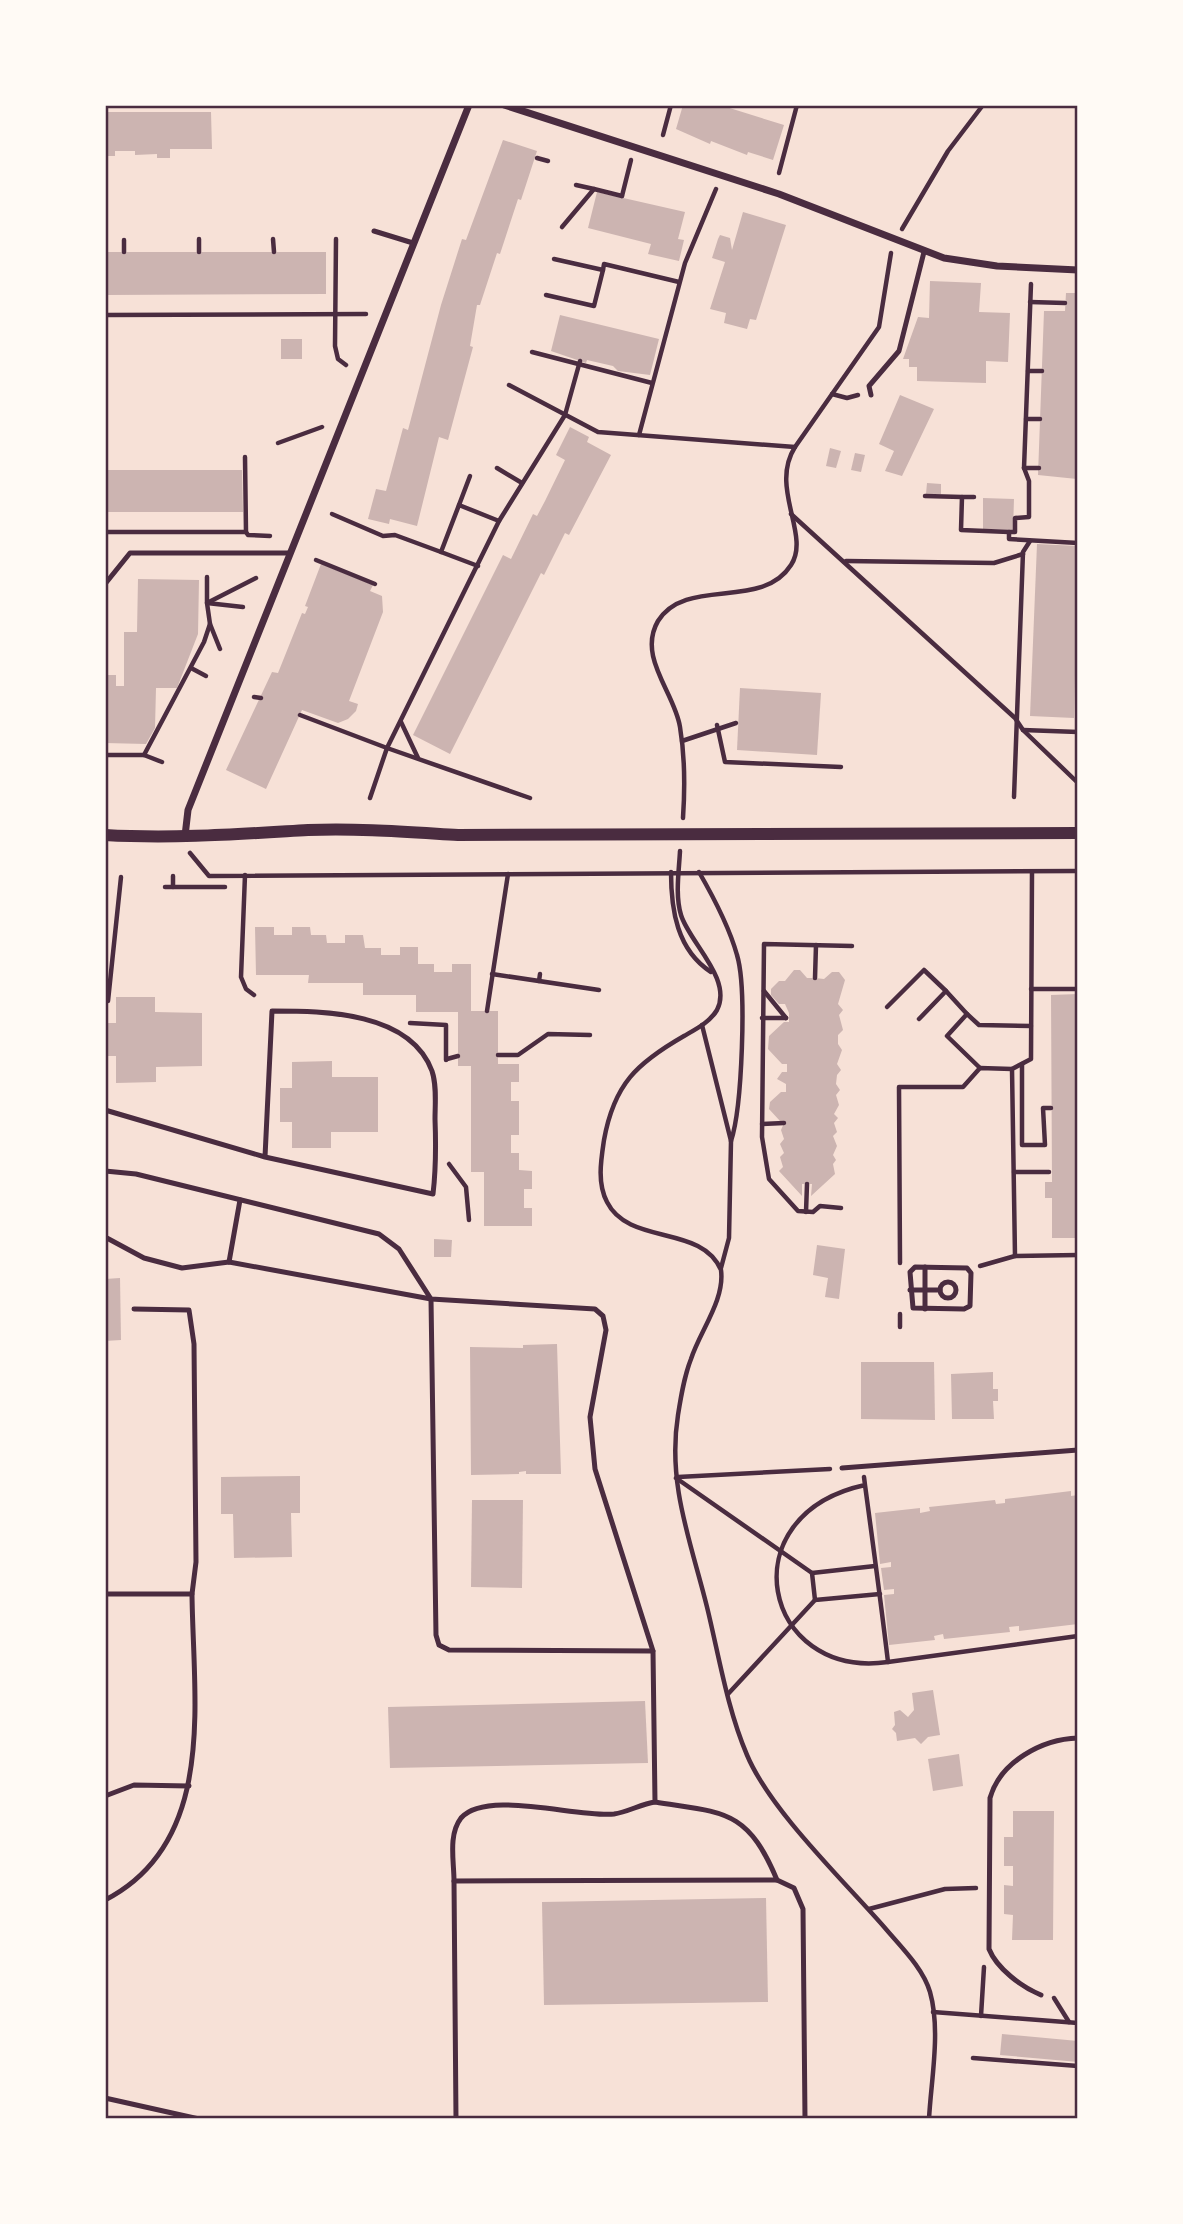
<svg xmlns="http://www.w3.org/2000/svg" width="1183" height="2224" font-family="'Sofia Sans Condensed',sans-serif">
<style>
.building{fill:#ccb4b1}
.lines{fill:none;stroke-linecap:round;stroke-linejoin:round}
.path{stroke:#4a2c40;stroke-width:4.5}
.service{stroke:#4a2c40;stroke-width:5}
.minor{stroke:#4a2c40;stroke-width:7}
.tertiary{stroke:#4a2c40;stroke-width:12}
.neatline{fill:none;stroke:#4a2c40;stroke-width:2.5}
</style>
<rect width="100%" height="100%" fill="#f7e1d7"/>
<g class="building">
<polygon points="683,105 720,105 784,125 773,160 748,152 747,155 711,141 710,144 676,129"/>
<polygon points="105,112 211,112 212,149 170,149 170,158 157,158 157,154 135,155 135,151 115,151 115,156 105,156"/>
<polygon points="503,140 537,151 521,200 518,199 500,254 497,253 480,305 477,305 470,346 473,347 448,440 439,437 417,526 390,519 389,524 368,519 376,489 386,491 403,428 408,430 441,305 462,239 466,240"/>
<polygon points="597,192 685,212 678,239 684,240 679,261 648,254 651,244 588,228"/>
<polygon points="743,212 786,225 756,320 750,319 747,329 724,323 726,313 710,309 725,262 712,258 718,239 720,235 730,238 732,250"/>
<polygon points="105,252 326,252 326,294 105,295"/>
<polygon points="930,281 981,283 979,312 1010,313 1008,362 986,361 986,383 917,381 917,367 909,367 909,359 903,359 918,317 929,318"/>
<polygon points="1066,293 1078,293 1077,479 1038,475 1044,311 1065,311"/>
<polygon points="560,315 659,339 650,375 618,371 613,366 587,360 586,363 551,351"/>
<rect x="281" y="339" width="21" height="20"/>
<polygon points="900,395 934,409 902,476 885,471 894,451 879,444"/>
<polygon points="570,427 589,437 587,442 611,455 569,535 565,533 544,575 541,573 450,754 413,735 503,555 511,559 533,514 537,516 545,501 565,460 556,455"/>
<polygon points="830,448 841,451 836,468 826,466"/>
<polygon points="855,453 865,455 861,472 851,470"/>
<polygon points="105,470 242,470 243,512 105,512"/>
<polygon points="927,483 941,484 941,494 926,494"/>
<polygon points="983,498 1014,499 1013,530 983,529"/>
<polygon points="1037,544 1078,546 1074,718 1030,716"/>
<polygon points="321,564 373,585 370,591 382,596 383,612 349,701 358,704 356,711 348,719 338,723 302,710 266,789 226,770 272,672 278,673 302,613 305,614 308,607 305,606"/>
<polygon points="138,579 199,580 198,634 177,688 156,688 155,728 146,744 105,743 105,675 116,675 116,686 124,686 124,632 137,632"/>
<polygon points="740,688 821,693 817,755 737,750"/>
<polygon points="255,927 274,927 274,935 292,935 292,927 310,927 311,935 326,935 327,943 345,943 345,935 363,935 365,948 381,948 381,955 400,955 400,947 418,947 418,964 434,964 434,972 452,972 452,964 471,964 471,1011 498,1011 498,1064 519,1064 519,1082 511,1082 511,1101 519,1101 519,1135 511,1135 511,1153 519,1153 519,1170 532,1171 532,1189 524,1189 524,1208 532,1208 532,1226 484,1226 484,1172 471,1172 471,1066 458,1066 458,1012 416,1012 416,995 363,995 363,983 308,983 309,975 256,975"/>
<polygon points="794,970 800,970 807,978 815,978 824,979 832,972 839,972 845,980 838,1004 843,1010 839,1015 843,1030 838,1035 838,1044 842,1050 837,1064 841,1070 837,1075 836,1084 840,1090 836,1095 839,1105 834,1114 838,1118 834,1123 837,1132 833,1136 837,1146 833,1155 836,1160 833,1164 835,1174 811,1196 812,1184 802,1184 802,1196 779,1171 783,1167 780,1157 784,1153 780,1144 784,1139 781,1130 785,1121 780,1121 769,1109 770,1102 781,1092 786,1092 786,1084 777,1079 782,1072 787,1072 787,1064 782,1064 768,1049 769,1036 784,1022 789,1022 789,1013 785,1004 779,1004 771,995 771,989 779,981 785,981"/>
<polygon points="1078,994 1078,1238 1052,1238 1052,1198 1045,1198 1045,1182 1052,1182 1051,995"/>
<polygon points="116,997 155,997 155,1012 202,1013 202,1066 156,1067 156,1082 116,1083 116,1056 105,1056 105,1023 116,1023"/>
<polygon points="332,1061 332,1077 378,1077 378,1132 331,1132 331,1148 292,1148 292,1122 280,1122 280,1088 292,1088 292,1062"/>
<polygon points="434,1239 452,1240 451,1257 434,1257"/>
<polygon points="817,1245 845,1249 839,1299 825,1297 828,1278 813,1275"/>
<polygon points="120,1278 121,1340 105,1341 105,1279"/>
<polygon points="557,1344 561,1474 526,1474 526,1471 519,1472 519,1474 471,1475 470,1347 523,1348 523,1345"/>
<polygon points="861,1362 934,1362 935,1420 861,1419"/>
<polygon points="993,1372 993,1389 998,1389 998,1401 993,1401 994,1419 952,1419 951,1374"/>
<polygon points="300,1476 300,1513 291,1513 292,1557 234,1558 233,1514 221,1514 221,1477"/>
<polygon points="1071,1491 1071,1496 1078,1495 1078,1624 1019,1631 1019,1626 1009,1627 1010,1632 944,1639 943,1634 934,1636 935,1640 889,1645 884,1595 894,1594 894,1589 884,1590 881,1568 891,1567 891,1562 880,1564 875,1513 920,1508 920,1513 930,1511 929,1507 995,1500 996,1504 1005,1503 1005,1499"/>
<polygon points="472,1500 523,1500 522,1588 471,1587"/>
<polygon points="933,1690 940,1735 928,1737 921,1744 915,1738 897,1741 896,1733 892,1729 895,1725 894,1712 900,1710 908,1717 914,1710 912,1693"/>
<polygon points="645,1701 648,1763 390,1768 388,1707"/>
<polygon points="959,1754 963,1786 933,1791 928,1759"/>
<polygon points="1013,1811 1054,1811 1053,1940 1012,1940 1013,1915 1004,1914 1004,1885 1013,1886 1013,1866 1004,1866 1004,1837 1013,1837"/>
<polygon points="766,1898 768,2002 544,2005 542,1902"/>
<polygon points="1002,2034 1078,2041 1078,2062 1000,2055"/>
</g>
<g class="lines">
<g class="path">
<polyline points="663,135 671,105"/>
<polyline points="537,158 548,161"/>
<polyline points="779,173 797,105"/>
<polyline points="576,185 594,189"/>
<polyline points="622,196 631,160"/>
<polyline points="562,227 594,189 622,196"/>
<polyline points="902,229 948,151 983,105"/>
<polyline points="273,239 274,252"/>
<polyline points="336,239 335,346 338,359 346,365"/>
<polyline points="124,252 124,240"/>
<polyline points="199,252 199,239"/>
<polyline points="603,270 604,264 679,282"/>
<polyline points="1031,284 1024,468 1039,468"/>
<polyline points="546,295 594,306 603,270 554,259"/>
<polyline points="1030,302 1065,303"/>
<polyline points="105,315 366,314"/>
<polyline points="532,352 652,383"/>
<polyline points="1028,371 1042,371"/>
<polyline points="509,385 598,432 795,447"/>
<polyline points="832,394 847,398 858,395"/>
<polyline points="1026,419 1040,419"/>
<polyline points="639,435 685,263 716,189"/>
<polyline points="278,443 322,427"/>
<polyline points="245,457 246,532 248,535 270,536"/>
<polyline points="497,468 522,483"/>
<polyline points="1024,468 1029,481 1029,517 1015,518 1015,532 1009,532 1009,539 1078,543"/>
<polyline points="925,496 962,497"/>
<polyline points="974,497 962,497 961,530 1009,532"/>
<polyline points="459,505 470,476"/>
<polyline points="332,514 383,536 395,535 441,552"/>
<polyline points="791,514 1015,718 1023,730 1078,783"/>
<polyline points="105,532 246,532"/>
<polyline points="316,560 375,584"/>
<polyline points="846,561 994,563 1023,554"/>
<polyline points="478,566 441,552 459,505 499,521"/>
<polyline points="207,577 207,603 243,607"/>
<polyline points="220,649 210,624 207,603 256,578"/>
<polyline points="191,668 206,676"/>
<polyline points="254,697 261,698"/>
<polyline points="300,715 387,748 370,798"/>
<polyline points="401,722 418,758"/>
<polyline points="717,725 725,762 841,767"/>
<polyline points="1023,730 1078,732"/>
<polyline points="682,741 736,723"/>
<polyline points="105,755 144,755 162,762"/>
<polyline points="144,755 204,642 210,624"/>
<polyline points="1014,797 1023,552 1030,541"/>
<polyline points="530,798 387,748 499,521 565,415 580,361"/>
<path d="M683 818C685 788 685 757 680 727 675 693 637 657 658 621 686 576 762 611 791 565 811 535 769 488 795 447L879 327 891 253"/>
<path d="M680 851C679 871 675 895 681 915 689 942 733 979 717 1010 710 1022 696 1029 684 1036 637 1063 614 1084 604 1140 601 1160 597 1183 607 1202 629 1246 702 1224 721 1270 725 1300 700 1331 691 1359 684 1377 681 1396 678 1415 667 1484 691 1542 707 1607 719 1656 727 1708 747 1755 770 1810 844 1881 885 1928 901 1947 923 1968 930 1992 941 2031 931 2080 929 2119"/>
<polyline points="190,853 209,876 1078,871"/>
<path d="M671 872C671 910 677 950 711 972"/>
<path d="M699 872C714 898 729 926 737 955 747 988 742 1108 731 1141"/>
<polyline points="1032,872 1031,1059 1012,1069 1015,1256 1078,1255"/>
<polyline points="245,875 241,977 246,989 254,995"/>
<polyline points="173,876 173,887"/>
<polyline points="165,887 225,887"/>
<polyline points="492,974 599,990"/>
<polyline points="815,978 816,945"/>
<polyline points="539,981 540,974"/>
<polyline points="1031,989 1078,989"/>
<polyline points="764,991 786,1018"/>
<polyline points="105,1001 108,1001 121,877"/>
<polyline points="887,1007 924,970 946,991"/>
<polyline points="487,1011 508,874"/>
<polyline points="967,1014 979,1025 1031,1026"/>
<polyline points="762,1018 786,1018"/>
<polyline points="919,1019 946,991 967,1014 947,1036 980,1068"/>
<polyline points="410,1023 446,1025 446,1060"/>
<polyline points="702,1025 731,1141 729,1238 721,1268"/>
<polyline points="498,1055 518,1055 548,1034 590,1035"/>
<polyline points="447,1059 458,1056"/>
<polyline points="1022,1064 1022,1145 1045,1145 1043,1108 1051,1108"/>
<polyline points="762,1124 784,1123"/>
<polyline points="449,1164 466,1187 469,1220"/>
<polyline points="1014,1172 1049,1172"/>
<polyline points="841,1208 820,1206 813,1212 798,1211 769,1179 762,1137 764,944 852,946"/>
<polyline points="806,1212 807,1184"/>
<polyline points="900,1263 899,1087 963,1087 980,1068 1012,1069"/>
<polyline points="980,1266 1015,1256"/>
<polyline points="900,1314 900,1327"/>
<polyline points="678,1477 830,1469"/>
<path d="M864 1477 865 1485C873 1544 881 1603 888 1662 763 1680 727 1515 865 1485"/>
<polyline points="676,1478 812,1573 875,1566"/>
<polyline points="812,1573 815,1600"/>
<polyline points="888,1662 1078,1636"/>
<polyline points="728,1694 815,1600 880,1594"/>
<polyline points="869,1909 945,1889 976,1888"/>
<polyline points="1054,1998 1069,2022"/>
<polyline points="933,2012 1078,2023"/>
<polyline points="981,2016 984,1967"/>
<polyline points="973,2058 1078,2066"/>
</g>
<g class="service">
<polyline points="374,231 413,243"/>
<polyline points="871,395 869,386 899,351 924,252"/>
<polyline points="105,584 130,553 290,553"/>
<path d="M105 1110 265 1157 433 1194C436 1169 436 1145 435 1119 435 1104 437 1086 432 1071 410 1012 325 1011 272 1011L265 1157"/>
<polyline points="105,1171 136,1174 379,1234 399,1249 431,1299 436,1635 439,1645 449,1650 653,1651"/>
<path d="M105 1237 144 1258 182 1268 229 1262 431 1299 595 1309 603 1316 606 1330 590 1417 595 1469 653 1651 655 1802C641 1804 628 1812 614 1814 578 1818 486 1789 461 1818 448 1835 454 1861 454 1881"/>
<polyline points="229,1262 240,1200"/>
<polygon points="915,1267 967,1268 971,1273 970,1306 964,1309 913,1308 910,1272"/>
<polyline points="925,1267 925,1309"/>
<circle cx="948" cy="1290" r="8"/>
<polyline points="910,1290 940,1290"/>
<polyline points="134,1309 189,1310 194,1344 196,1562 192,1594"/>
<polyline points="842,1468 1078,1450"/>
<path d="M105 1594H192C193 1700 218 1842 105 1900"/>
<polyline points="105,1796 134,1785 189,1786"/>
<path d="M655 1802C723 1813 747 1808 777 1880"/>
<path d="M1041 1995C1022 1987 997 1969 989 1949L990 1798C1000 1762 1042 1739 1078 1738"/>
<polyline points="105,2098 199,2119"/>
<polyline points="456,2119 454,1881 777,1880 794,1888 803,1909 805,2119"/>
</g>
<g class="minor">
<polyline points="504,105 779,194 944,258 997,266 1078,270"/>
<polyline points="185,836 188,810 469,105"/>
</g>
<path class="tertiary" d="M105 835C173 839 240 834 308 830 358 828 408 832 458 835L1078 833"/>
</g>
<rect width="1183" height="2224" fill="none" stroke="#fffaf5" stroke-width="214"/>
<rect x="107" y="107" width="969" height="2010" class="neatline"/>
</svg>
